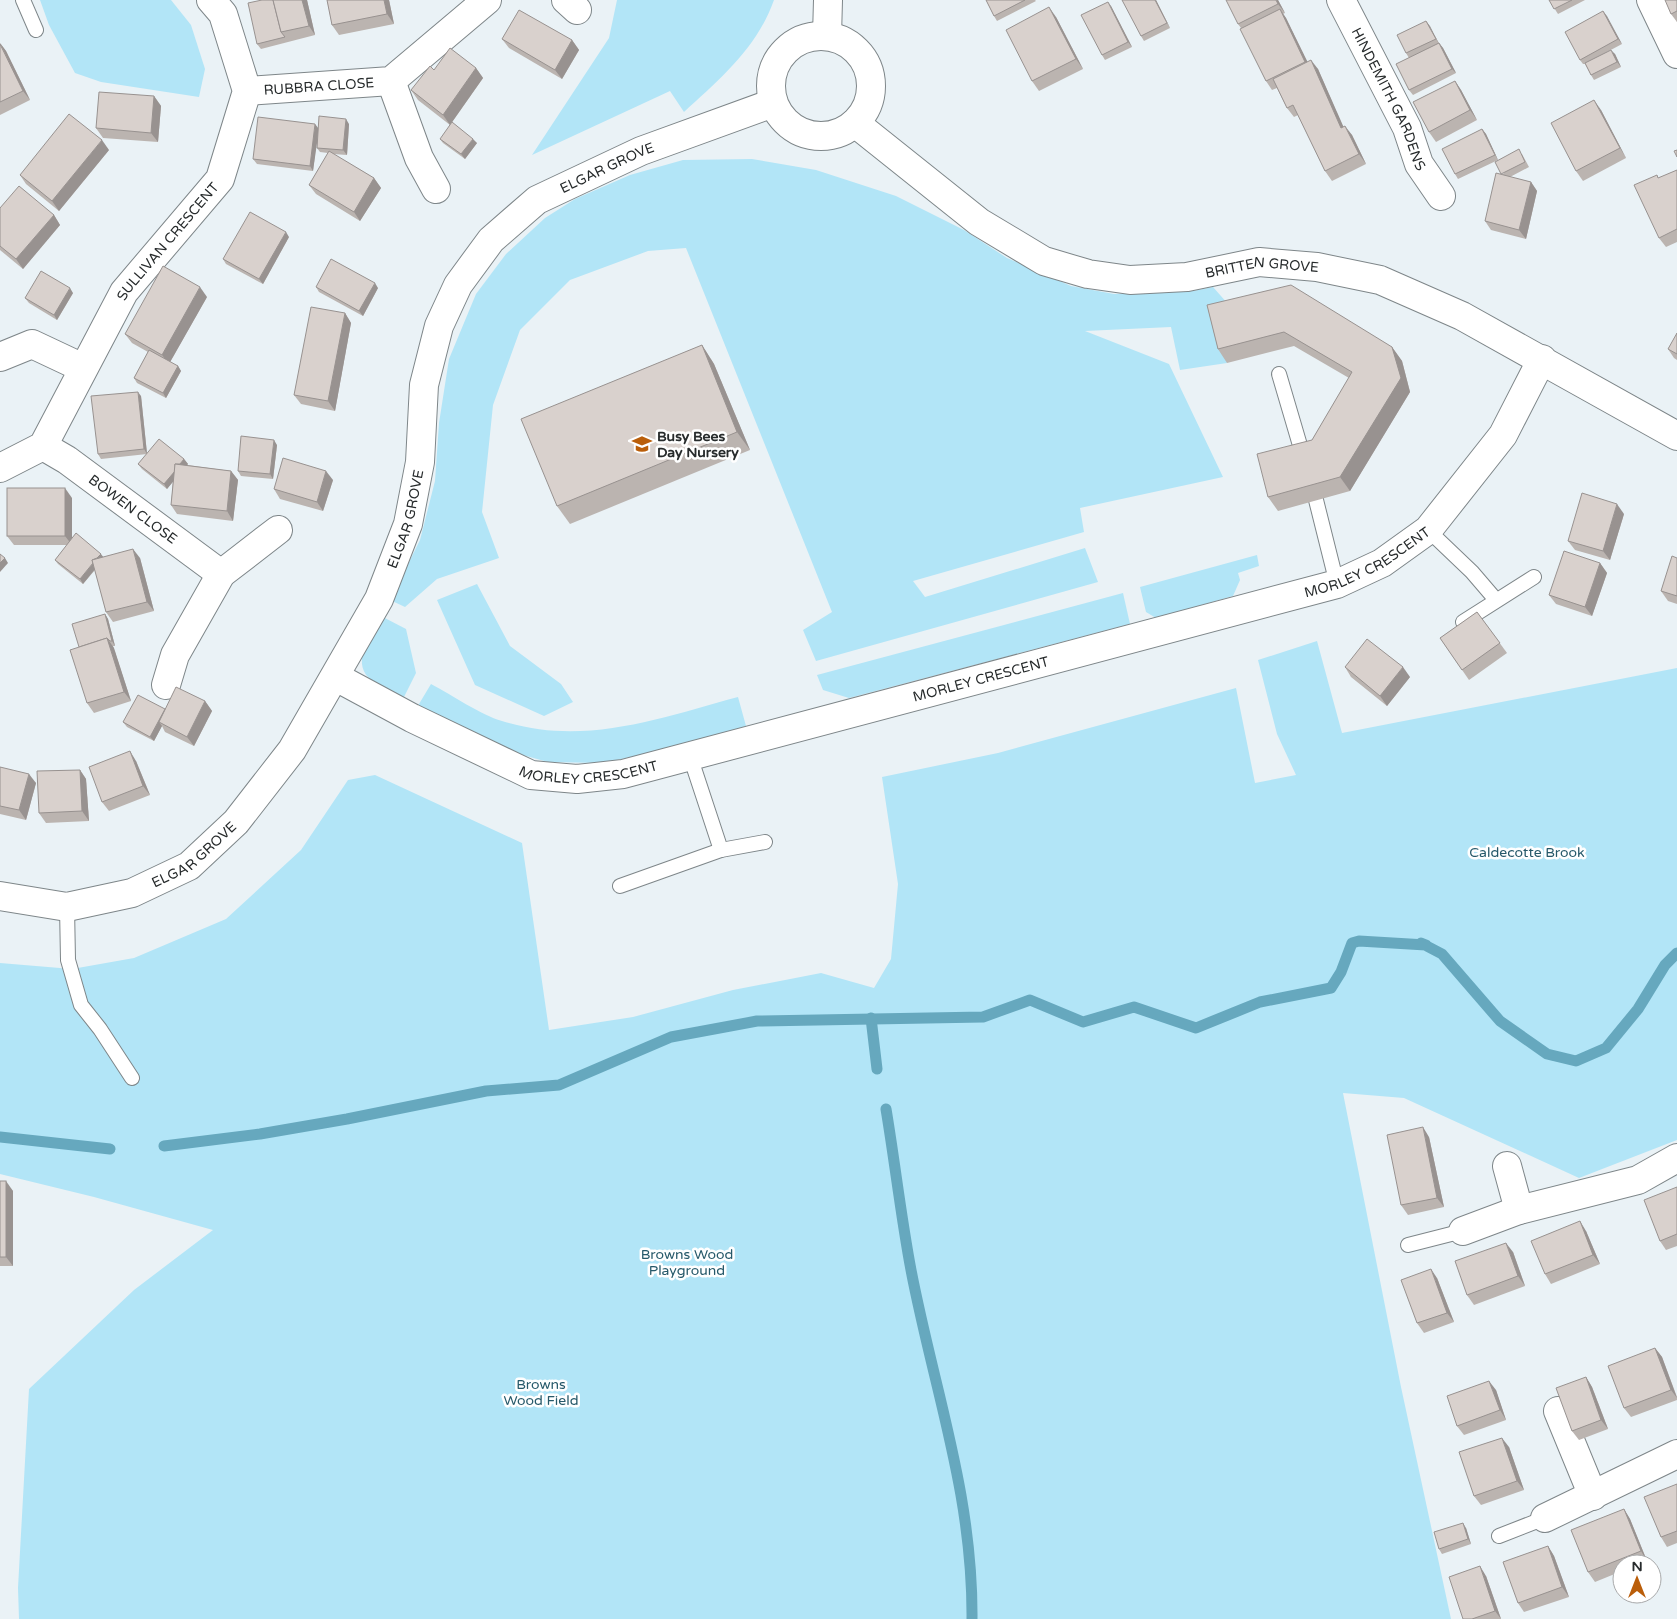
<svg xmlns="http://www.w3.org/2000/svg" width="1677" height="1619" font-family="'Varela Round',sans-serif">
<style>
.green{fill:#b2e5f7}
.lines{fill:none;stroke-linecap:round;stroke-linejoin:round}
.stream{stroke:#66a8be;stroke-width:11}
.lane-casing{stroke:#7e8689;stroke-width:16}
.street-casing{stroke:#7e8689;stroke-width:30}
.secondary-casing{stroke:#7e8689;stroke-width:30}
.lane{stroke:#fff;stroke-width:14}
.street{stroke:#fff;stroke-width:28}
.secondary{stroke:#fff;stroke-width:28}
.wall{fill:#bbb4b0}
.shaded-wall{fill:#989290}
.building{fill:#d9d1cd;stroke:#989290}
.labels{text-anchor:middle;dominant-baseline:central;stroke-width:5;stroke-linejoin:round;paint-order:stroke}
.street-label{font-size:14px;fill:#272b2c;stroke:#fff}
.poi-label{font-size:14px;font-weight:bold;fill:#272b2c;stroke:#fff;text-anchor:start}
.park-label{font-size:14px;fill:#26596a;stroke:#fff}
</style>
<rect width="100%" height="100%" fill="#eaf2f6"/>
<g class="green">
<polygon points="40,0 171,0 191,25 205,69 199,97 101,82 75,73 49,25"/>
<path d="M617 0H774C757 48 720 79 684 112L670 91 532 155 609 38Z"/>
<polygon points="752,159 816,170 896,196 964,230 1007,258 1071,286 1114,294 1193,291 1213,287 1236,313 1217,319 1227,363 1180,370 1171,327 1085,331 1169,364 1223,477 1080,508 1084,532 913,581 925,597 1085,548 1098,582 816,661 803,630 832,612 686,248 648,251 570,280 520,330 493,405 482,512 499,558 437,579 405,607 390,600 420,540 435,481 439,423 449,359 476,294 506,254 545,218 575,199 630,175 683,160"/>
<polygon points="1257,555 1259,566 1238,573 1240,580 1233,596 1156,618 1146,612 1140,587"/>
<polygon points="477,584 510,646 561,684 573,702 544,716 475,685 437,600"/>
<polygon points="1123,593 1130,624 849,698 823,690 817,675"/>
<path d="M381 616 406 629 416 673 402 701C391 694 378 687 369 678 351 661 372 632 381 616Z"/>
<polygon points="1317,641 1342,733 1677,668 1677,1140 1579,1178 1404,1098 1343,1093 1401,1387 1451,1619 19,1619 18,1588 29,1389 134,1290 213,1230 94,1197 0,1174 0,963 72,969 134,958 226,919 301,850 348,780 375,775 522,843 549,1030 633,1017 733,990 821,973 874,988 891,959 898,884 882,777 998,753 1236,688 1255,783 1296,775 1277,734 1258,660"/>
<path d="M431 684C452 695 481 715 502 721 584 747 660 718 738 697L746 726 685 745 603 763 548 762 494 747 416 709Z"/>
</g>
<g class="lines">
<g class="stream">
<polyline points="871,1018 877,1069"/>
<path d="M886 1109C895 1163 901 1217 911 1270 934 1390 973 1494 972 1619"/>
<polyline points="0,1137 110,1149"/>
<polyline points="164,1146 260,1134 347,1119 486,1091 559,1085 671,1037 757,1021 983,1017 1030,1000 1083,1022 1134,1007 1196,1028 1260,1002 1331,988 1341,972 1352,943 1359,941 1426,945 1421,943 1442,954 1500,1021 1547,1054 1576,1061 1606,1048 1638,1009 1665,965 1677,953"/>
</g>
<defs>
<g id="lane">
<polyline points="23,0 36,30"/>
<polyline points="1279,374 1304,459"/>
<polyline points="1316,500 1337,584"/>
<polyline points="1428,530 1472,572 1496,600"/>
<polyline points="1463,622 1534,577"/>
<polyline points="690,756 721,850"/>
<polyline points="620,886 721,850 765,842"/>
<polyline points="67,907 68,960 81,1005 100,1029 132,1078"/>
<polyline points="1408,1245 1463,1231"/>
<polyline points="1499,1536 1545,1518"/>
</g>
<g id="street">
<polyline points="566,0 577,10"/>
<path id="s1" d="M1341 0 1407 128 1419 164 1441 196"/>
<polyline points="1651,0 1677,54"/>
<circle cx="821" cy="86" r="50"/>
<polyline points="391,81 419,158 436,189"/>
<path id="s2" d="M247 91 391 81 487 0"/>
<path id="s3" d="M855 123 979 222 1044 261 1088 274 1130 280 1187 277 1259 262 1317 267 1380 280 1462 316 1677 436"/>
<polyline points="0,357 32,344 83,368"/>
<path id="s4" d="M43 446 67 460 221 574"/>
<path id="s5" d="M0 468 43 446 124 292 220 179 247 91 223 14 211 0"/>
<path id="s6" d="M336 677 412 718 531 775 577 779 623 774 1337 584 1382 563 1428 530 1503 435 1542 359"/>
<polyline points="166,685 175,655 221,574 278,530"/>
<path id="s7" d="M0 896 67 907 132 893 189 866 236 822 292 750 379 599 408 524 420 462 424 385 439 326 458 285 491 240 537 200 641 151 773 103"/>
<polyline points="1507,1166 1519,1210"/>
<polyline points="1463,1231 1519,1210 1638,1180 1677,1158"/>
<polyline points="1558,1411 1593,1496"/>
<polyline points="1545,1518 1677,1454"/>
</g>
<polyline id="secondary" points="827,36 828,0"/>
</defs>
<use href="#lane" class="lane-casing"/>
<use href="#street" class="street-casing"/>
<use href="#secondary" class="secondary-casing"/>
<use href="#lane" class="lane"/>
<use href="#street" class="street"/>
<use href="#secondary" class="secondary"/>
</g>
<g class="wall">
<polygon points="262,0 307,0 315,35 261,49 257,44"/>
<polygon points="327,0 389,0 394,24 339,35 332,25"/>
<polygon points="986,0 1035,0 1036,1 997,21 994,16"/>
<polygon points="1156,0 1170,28 1144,41 1141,36"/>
<polygon points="1278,0 1285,13 1283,14 1286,18 1307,62 1318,69 1343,127 1352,135 1366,164 1332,181 1325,171 1298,115 1294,117 1287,108 1277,88 1272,90 1266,81 1241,28 1238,24"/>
<polygon points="1549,0 1585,0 1558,14"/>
<polygon points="1677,0 1677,22 1671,14"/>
<polygon points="1111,6 1132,47 1105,60 1102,55"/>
<polygon points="1603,11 1622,44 1607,52 1615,54 1621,67 1594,80 1591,75 1585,64 1583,64 1580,60"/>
<polygon points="1056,17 1083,69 1039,91 1032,81"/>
<polygon points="1426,21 1439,43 1443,48 1456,73 1413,95 1409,90 1409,58 1406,53"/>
<polygon points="502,39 572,40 579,50 562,79 509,48"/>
<polygon points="0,43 6,51 30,100 0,115"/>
<polygon points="476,68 483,78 450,125 418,100 411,90 434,70"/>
<polygon points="1455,81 1461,90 1477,120 1436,142 1429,132"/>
<polygon points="154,96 161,106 158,142 103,138 96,128"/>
<polygon points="1601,110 1626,158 1583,181 1576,171"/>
<polygon points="349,124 347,155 333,154 374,178 381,188 360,221 316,194 309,185 328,153 320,152 317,148 317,138 313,171 257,164 253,159 318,129"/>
<polygon points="1482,129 1486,134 1498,160 1458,179 1455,174"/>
<polygon points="440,139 477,143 465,159 443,143"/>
<polygon points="109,150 59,211 26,184 20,175"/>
<polygon points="1522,154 1529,167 1510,177 1531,182 1537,191 1526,239 1491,230 1485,221 1502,175"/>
<polygon points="1677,170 1677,242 1666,247 1659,238 1659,178"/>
<polygon points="0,208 54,215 60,225 23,269 0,250"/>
<polygon points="289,237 263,284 226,264 223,259"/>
<polygon points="316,287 378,288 363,316 319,292"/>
<polygon points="73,293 57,320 29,303 25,298"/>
<polygon points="207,297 170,362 178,366 181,371 166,398 137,383 134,378 148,352 132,343 125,334"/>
<polygon points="1207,305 1392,347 1402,361 1410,392 1350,491 1278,511 1268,497 1312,440 1349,378 1294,346 1227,363 1218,349"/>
<polygon points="345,313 351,323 335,411 301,404 294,395"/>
<polygon points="1677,333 1677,360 1674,358 1668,349"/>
<polygon points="702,345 714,364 750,450 570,524 557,506"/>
<polygon points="141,396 147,453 184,459 188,464 187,465 231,471 238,480 233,521 177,514 171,505 173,481 167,489 142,469 138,464 147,454 101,459 98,454"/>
<polygon points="277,445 273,479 241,476 238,471"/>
<polygon points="333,480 323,511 280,499 274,489"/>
<polygon points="72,498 72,539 103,557 140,558 154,611 113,622 106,612 95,570 83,584 58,564 55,560 67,545 14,545 7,536"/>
<polygon points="1624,514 1610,560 1575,550 1568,541"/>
<polygon points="1677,558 1677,604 1668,601 1661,591"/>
<polygon points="1600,563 1607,573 1592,616 1556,604 1549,595"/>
<polygon points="1477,612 1507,653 1469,680 1440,638"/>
<polygon points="105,614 108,619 115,646 113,646 131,701 94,713 87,703 79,647"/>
<polygon points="1345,667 1410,677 1387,706 1351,677"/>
<polygon points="205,701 212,711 194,746 165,732 162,726 154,741 127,727 123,722 165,709"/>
<polygon points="136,761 150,795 109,811 102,802"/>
<polygon points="0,767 36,783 26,820 0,814"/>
<polygon points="80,770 86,779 89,821 46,823 39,813"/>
<polygon points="1429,1137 1444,1207 1408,1215 1401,1205"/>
<polygon points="0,1181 13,1191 13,1266 0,1266"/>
<polygon points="1677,1187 1677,1246 1666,1250 1660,1241"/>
<polygon points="1586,1231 1600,1264 1551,1284 1545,1274"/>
<polygon points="1513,1252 1525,1286 1474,1305 1467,1295"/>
<polygon points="1437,1278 1454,1322 1424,1333 1417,1323"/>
<polygon points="1655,1348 1662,1357 1677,1397 1677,1400 1631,1417 1624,1408"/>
<polygon points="1586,1377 1592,1387 1608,1429 1579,1440 1572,1431"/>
<polygon points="1496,1390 1506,1420 1464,1435 1457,1426"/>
<polygon points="1509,1447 1524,1490 1481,1505 1474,1496"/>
<polygon points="1677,1484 1677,1543 1667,1547 1661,1537"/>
<polygon points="1624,1509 1630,1519 1647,1561 1639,1564 1622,1564 1622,1571 1595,1582 1588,1572"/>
<polygon points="1466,1528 1471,1544 1442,1554 1439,1549"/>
<polygon points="1548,1546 1554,1556 1569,1597 1524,1612 1518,1603"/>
<polygon points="1486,1576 1501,1619 1463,1619"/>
</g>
<g class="shaded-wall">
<polygon points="302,0 307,0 315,35 309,26"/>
<polygon points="384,0 389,0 394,24 387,14"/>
<polygon points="1155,0 1156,0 1170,28 1167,23"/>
<polygon points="1276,0 1278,0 1285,13 1278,4"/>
<polygon points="1108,2 1111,6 1132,47 1128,42"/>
<polygon points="1049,7 1056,17 1083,69 1076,59"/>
<polygon points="1280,9 1286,18 1312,71 1305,62"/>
<polygon points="1603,11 1607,16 1622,44 1618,39"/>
<polygon points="1426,21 1430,26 1439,44 1436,39"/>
<polygon points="572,40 579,50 562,79 555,70"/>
<polygon points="0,43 6,51 30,100 23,91"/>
<polygon points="1439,43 1443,48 1456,73 1452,69"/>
<polygon points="1611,50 1615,54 1621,67 1617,62"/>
<polygon points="1311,60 1318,69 1348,137 1341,128"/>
<polygon points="476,68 483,78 450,125 443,115"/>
<polygon points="1455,81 1461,90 1477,120 1470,110"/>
<polygon points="154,96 161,106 158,142 151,133"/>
<polygon points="1594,100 1601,110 1626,158 1620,148"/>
<polygon points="346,119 349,124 347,155 343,150"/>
<polygon points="315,124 319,129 313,171 310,166"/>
<polygon points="1345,126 1352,135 1366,164 1359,154"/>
<polygon points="1482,129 1486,134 1498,160 1495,155"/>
<polygon points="473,139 477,143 465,159 461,154"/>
<polygon points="102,140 109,150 59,211 52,201"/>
<polygon points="374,178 381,188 360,221 354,212"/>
<polygon points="1531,182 1537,191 1526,239 1519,230"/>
<polygon points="54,215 60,225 23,269 16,259"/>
<polygon points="286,232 289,237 263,284 259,279"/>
<polygon points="375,283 378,288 363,316 359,311"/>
<polygon points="200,287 207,297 169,364 162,355"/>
<polygon points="70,288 73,293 57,320 54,315"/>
<polygon points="345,313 351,323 335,411 328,401"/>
<polygon points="702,345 714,364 750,450 737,432"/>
<polygon points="1392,347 1402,361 1410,392 1350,491 1340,477"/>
<polygon points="178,366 181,371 166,398 163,393"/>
<polygon points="138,392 141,396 147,454 144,449"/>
<polygon points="274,440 277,445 273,479 270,474"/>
<polygon points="184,459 188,464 167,489 164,484"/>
<polygon points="231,471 238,480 233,521 227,511"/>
<polygon points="326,471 333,480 323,511 317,502"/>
<polygon points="65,488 72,498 72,545 65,536"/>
<polygon points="1617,504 1624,514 1610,560 1603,551"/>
<polygon points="133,549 140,558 154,611 147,602"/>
<polygon points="101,554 104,558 83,584 80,579"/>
<polygon points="5,558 8,563 0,572 0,563"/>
<polygon points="1600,563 1607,573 1592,616 1585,607"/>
<polygon points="105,614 108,619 115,646 112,641"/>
<polygon points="107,638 114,648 131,701 124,692"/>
<polygon points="1403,667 1410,677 1387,706 1380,696"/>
<polygon points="205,701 212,711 194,746 187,737"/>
<polygon points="165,709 159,722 162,726 154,741 150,737"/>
<polygon points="130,751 136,761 150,795 143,786"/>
<polygon points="80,770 86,779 89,821 82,811"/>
<polygon points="29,774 36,783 26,820 19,810"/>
<polygon points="1423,1127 1429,1137 1444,1207 1437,1198"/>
<polygon points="6,1181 13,1191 13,1266 6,1257"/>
<polygon points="1580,1221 1586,1231 1600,1264 1593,1255"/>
<polygon points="1506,1243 1513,1252 1525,1286 1518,1276"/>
<polygon points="1431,1269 1437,1278 1454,1322 1447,1313"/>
<polygon points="1655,1348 1662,1357 1677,1398 1671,1390"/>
<polygon points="1586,1377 1592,1387 1608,1429 1601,1420"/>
<polygon points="1489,1381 1496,1390 1506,1420 1500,1410"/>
<polygon points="1502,1438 1509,1447 1524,1490 1517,1481"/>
<polygon points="1624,1509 1630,1519 1647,1561 1641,1551"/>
<polygon points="1463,1523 1466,1528 1471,1544 1468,1539"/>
<polygon points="1548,1546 1554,1556 1569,1597 1562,1587"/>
<polygon points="1480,1566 1486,1576 1501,1619 1495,1611"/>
</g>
<g class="building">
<polygon points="262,0 273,0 281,32 285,37 257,44 248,3"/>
<polygon points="273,0 302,0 309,26 281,32"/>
<polygon points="327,0 384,0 387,14 332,25"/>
<polygon points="986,0 1025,0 994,16"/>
<polygon points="1122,0 1155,0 1167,23 1141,36"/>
<polygon points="1226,0 1276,0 1278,4 1238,24"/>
<polygon points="1549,0 1572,0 1554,9"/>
<polygon points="1665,0 1677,0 1677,11 1671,14"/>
<polygon points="1108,2 1128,42 1102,55 1081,15"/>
<polygon points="1049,7 1076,59 1032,81 1006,30"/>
<polygon points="1280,9 1305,62 1266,81 1240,29"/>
<polygon points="519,10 572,40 555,70 502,39"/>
<polygon points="1603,11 1618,39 1580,60 1565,32"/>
<polygon points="1426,21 1436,39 1406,53 1397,35"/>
<polygon points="1439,43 1452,69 1409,90 1396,64"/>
<polygon points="0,44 23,91 0,102"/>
<polygon points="450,48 476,68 443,115 411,90 430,66 434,70"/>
<polygon points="1611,50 1617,62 1591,75 1585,63"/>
<polygon points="1311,60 1341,128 1345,126 1359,154 1325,171 1293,105 1287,108 1273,79"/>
<polygon points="1455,81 1470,110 1429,132 1413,102"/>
<polygon points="99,92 154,96 151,133 96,128"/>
<polygon points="1594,100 1620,148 1576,171 1551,123"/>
<polygon points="69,114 102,140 52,201 20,175"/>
<polygon points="319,116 346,119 343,150 317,148"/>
<polygon points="258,117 315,124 310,166 253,159"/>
<polygon points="452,122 473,139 461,154 440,139"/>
<polygon points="1482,129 1495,155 1455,174 1442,149"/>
<polygon points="1519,149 1525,162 1501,174 1495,162"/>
<polygon points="1677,150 1677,157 1674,151"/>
<polygon points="329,151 374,178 354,212 309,185"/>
<polygon points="1677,170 1677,229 1659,238 1634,185 1657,175 1658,178"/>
<polygon points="1496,173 1531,182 1519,230 1485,221"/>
<polygon points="19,186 54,215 16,259 0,246 0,208"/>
<polygon points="250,212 286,232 259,279 223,259"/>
<polygon points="331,259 375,283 359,311 316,287"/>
<polygon points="163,266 200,287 162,355 125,334"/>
<polygon points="41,271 70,288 54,315 25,298"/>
<polygon points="1291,285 1392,347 1401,378 1340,477 1268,497 1257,454 1312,440 1352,372 1284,332 1218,349 1207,305"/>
<polygon points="311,307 345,313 328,401 294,395"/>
<polygon points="1677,333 1677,354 1668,349"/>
<polygon points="702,345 737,432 557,506 521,419"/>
<polygon points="149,350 178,366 163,393 134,378"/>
<polygon points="138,392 144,449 98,454 91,396"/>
<polygon points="241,436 274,440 270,474 238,471"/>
<polygon points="159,439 184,459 180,464 175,464 175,471 164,484 138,464"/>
<polygon points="283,458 326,471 317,502 274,489"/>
<polygon points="175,464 231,471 227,511 171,505"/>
<rect x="7" y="488" width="58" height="48"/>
<polygon points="1582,493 1617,504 1603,551 1568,541"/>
<polygon points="76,533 101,554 97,558 92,560 93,563 80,579 55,560"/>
<polygon points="133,549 147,602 106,612 92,560"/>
<polygon points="1564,551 1600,563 1585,607 1549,595"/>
<polygon points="0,554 5,558 0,563"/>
<polygon points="1672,556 1677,558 1677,596 1661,591"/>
<polygon points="1477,612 1500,643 1462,670 1440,638"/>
<polygon points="105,614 112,641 110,641 107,638 79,647 72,624"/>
<polygon points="107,638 124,692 87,703 70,650"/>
<polygon points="1367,639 1403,667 1380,696 1345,667"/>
<polygon points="176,687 205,701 187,737 159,722"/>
<polygon points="138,695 165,709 150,737 123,722"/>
<polygon points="130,751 143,786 102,802 89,767"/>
<polygon points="0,767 29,774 19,810 0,806"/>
<polygon points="80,770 82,811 39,813 37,771"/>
<polygon points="1423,1127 1437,1198 1401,1205 1387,1135"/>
<rect x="0" y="1181" width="6" height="76"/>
<polygon points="1677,1187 1677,1234 1660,1241 1644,1200"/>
<polygon points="1580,1221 1593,1255 1545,1274 1531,1241"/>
<polygon points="1506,1243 1518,1276 1467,1295 1455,1261"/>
<polygon points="1431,1269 1447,1313 1417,1323 1401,1280"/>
<polygon points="1655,1348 1671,1390 1624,1408 1608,1366"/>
<polygon points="1586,1377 1601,1420 1572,1431 1556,1388"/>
<polygon points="1489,1381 1500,1410 1457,1426 1447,1396"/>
<polygon points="1502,1438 1517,1481 1474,1496 1459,1452"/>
<polygon points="1677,1484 1677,1531 1661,1537 1644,1497"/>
<polygon points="1624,1509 1641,1551 1588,1572 1571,1530"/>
<polygon points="1463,1523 1468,1539 1439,1549 1434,1532"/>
<polygon points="1548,1546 1562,1587 1518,1603 1503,1562"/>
<polygon points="1480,1566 1495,1611 1472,1619 1463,1619 1449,1577"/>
</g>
<defs>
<symbol id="school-bare" viewBox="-9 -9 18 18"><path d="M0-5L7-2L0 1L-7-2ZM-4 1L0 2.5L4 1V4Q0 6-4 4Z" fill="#ba5e0a" stroke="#fff" stroke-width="2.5" paint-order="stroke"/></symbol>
</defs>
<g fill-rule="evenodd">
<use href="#school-bare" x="628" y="430" width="28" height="28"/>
</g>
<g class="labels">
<g class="street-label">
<text stroke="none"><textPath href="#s2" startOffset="72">RUBBRA CLOSE</textPath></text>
<text stroke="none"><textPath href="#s1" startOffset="110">HINDEMITH GARDENS</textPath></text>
<text stroke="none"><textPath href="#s7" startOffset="1048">ELGAR GROVE</textPath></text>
<text stroke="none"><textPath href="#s5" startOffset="289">SULLIVAN CRESCENT</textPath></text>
<text stroke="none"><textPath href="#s3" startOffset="456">BRITTEN GROVE</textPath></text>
<text stroke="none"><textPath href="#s4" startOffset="110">BOWEN CLOSE</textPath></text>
<text stroke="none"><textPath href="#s7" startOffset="612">ELGAR GROVE</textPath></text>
<text stroke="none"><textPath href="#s6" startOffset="1086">MORLEY CRESCENT</textPath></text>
<text stroke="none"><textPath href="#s6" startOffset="681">MORLEY CRESCENT</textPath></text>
<text stroke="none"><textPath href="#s6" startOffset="276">MORLEY CRESCENT</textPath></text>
<text stroke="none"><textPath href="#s7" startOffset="208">ELGAR GROVE</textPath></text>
</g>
<g class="poi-label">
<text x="657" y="436">Busy Bees<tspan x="657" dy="16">Day Nursery</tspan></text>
</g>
<g class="park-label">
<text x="1527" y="852">Caldecotte Brook</text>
<text x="687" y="1254">Browns Wood<tspan x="687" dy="16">Playground</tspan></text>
<text x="541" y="1384">Browns<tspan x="541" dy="16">Wood Field</tspan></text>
</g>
</g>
<g transform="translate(1637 1579)"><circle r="24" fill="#ffffff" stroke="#a9aaab"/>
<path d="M0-4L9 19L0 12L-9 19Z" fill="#ba5e0a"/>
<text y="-8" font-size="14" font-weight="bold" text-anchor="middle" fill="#272b2c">N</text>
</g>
</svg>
